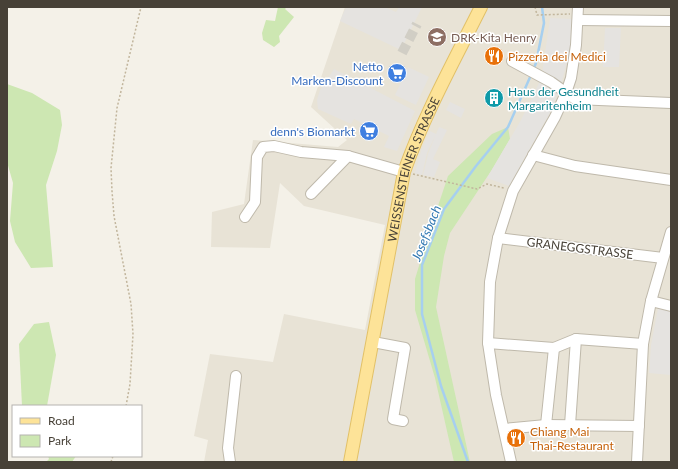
<svg xmlns="http://www.w3.org/2000/svg" width="678" height="469" font-family="Lato,sans-serif">
<style>
.residential{fill:#e8e3d6}
.green{fill:#cde7b2}
.parking{fill:#e5e3e0}
.lines{fill:none;stroke-linecap:round;stroke-linejoin:round}
.stream{stroke:#a6cfef;stroke-width:2.5}
.minor-tunnel{stroke:#d1cec5;stroke-width:10;stroke-dasharray:10 5;stroke-linecap:butt}
.minor-casing{stroke:#bfb9ab;stroke-width:12}
.major-casing{stroke:#e2c168;stroke-width:14}
.path{stroke:#c1b59c;stroke-width:1.5;stroke-dasharray:2 2;stroke-linecap:butt}
.minor{stroke:#fff;stroke-width:10}
.major{stroke:#fde398;stroke-width:12}
.labels{text-anchor:middle;dominant-baseline:central;stroke-width:3;stroke-linejoin:round;paint-order:stroke}
.education-label{font-size:12px;fill:#785e54;stroke:#fff;text-anchor:start}
.food-label{font-size:12px;fill:#c56008;stroke:#fff;text-anchor:start}
.shop-label{font-size:12px;fill:#366cbe;stroke:#fff;text-anchor:end}
.culture-label{font-size:12px;fill:#0d838f;stroke:#fff;text-anchor:start}
.street-label{font-size:12px;fill:#474137;stroke:#fff}
.water-label{font-size:13px;font-style:italic;fill:#3178b2;stroke:#fff}
</style>
<rect width="100%" height="100%" fill="#f4f1e8"/>
<polygon class="residential" points="345,7 671,7 671,462 204,462 208,440 194,436 210,354 273,362 284,314 365,330 385,225 304,206 280,183 270,248 211,247 212,212 244,204 253,140 338,147 347,140 311,107"/>
<g class="green">
<polygon points="278,7 287,7 285,9 294,17 279,36 280,42 274,47 263,40 262,33 266,20 275,21"/>
<polygon points="7,84 32,93 60,110 62,125 57,151 46,185 53,267 31,268 15,242 10,221 13,183 7,162"/>
<polygon points="508,127 510,139 493,168 450,233 444,256 436,307 470,462 454,462 435,378 415,310 415,279 430,230 448,176 492,134"/>
<polygon points="49,322 56,355 47,406 22,406 19,344 34,324"/>
<polygon points="48,456 76,456 72,462 46,462 49,459"/>
</g>
<g class="parking">
<polygon points="346,7 385,7 396,12 399,7 422,7 401,50 340,21"/>
<polygon points="550,18 572,19 571,47 561,85 542,74"/>
<polygon points="605,28 621,28 619,67 603,67"/>
<polygon points="408,67 429,77 416,105 395,95"/>
<polygon points="334,69 415,111 397,151 384,147 389,136 354,119 351,124 318,109 317,100 320,90"/>
<polygon points="541,79 559,90 551,111 509,186 487,178 521,120"/>
<polygon points="450,102 465,109 461,118 446,110"/>
<polygon points="439,127 447,130 433,159 440,162 434,177 423,175 428,154 436,134 427,153 422,175 415,173 421,151 430,131 436,134"/>
<polygon points="658,308 671,311 671,375 649,373 651,345"/>
</g>
<g class="lines">
<g class="stream">
<polyline points="533,70 536,63 544,23 542,7"/>
<polyline points="468,462 441,386 422,314 422,265 444,209 476,166 508,127 531,75"/>
</g>
<polyline class="minor-tunnel" points="402,53 417,24"/>
<defs>
<g id="minor">
<polyline points="578,20 671,21"/>
<polyline points="512,61 551,82 575,99 671,103"/>
<polyline points="533,155 575,166 671,180"/>
<polyline points="311,194 348,156 404,172"/>
<polyline points="245,217 255,202 257,157 263,147 274,146 301,152 348,156"/>
<polyline points="498,238 663,258"/>
<polyline points="651,301 671,306"/>
<polyline points="373,342 405,348 393,419 403,421"/>
<polyline points="488,343 554,348 576,339 643,344"/>
<polyline points="546,425 554,348"/>
<polyline points="570,425 576,339"/>
<polyline points="504,429 546,425 639,426"/>
<polyline points="230,462 228,448 236,376"/>
<polyline points="511,462 496,395 488,343 490,282 498,238 513,191 555,117 566,93 571,78 576,45 578,7"/>
<polyline points="637,462 643,344 651,301 671,232"/>
</g>
<g id="major">
<path id="s1" d="M350 462 404 172C424 115 454 61 481 7"/>
</g>
</defs>
<use href="#minor" class="minor-casing"/>
<use href="#major" class="major-casing"/>
<g class="path">
<polyline points="535,7 537,15 570,14"/>
<polyline points="413,174 477,189 487,184 504,188"/>
<polyline points="126,406 130,384 133,334 131,304 114,216 112,191 111,168 117,108 141,7"/>
<polyline points="111,462 113,456"/>
</g>
<use href="#minor" class="minor"/>
<use href="#major" class="major"/>
</g>
<defs>
<symbol id="school-disc" viewBox="-11 -11 22 22"><circle r="9.5" fill="#8d6e63" stroke="#fff"/><path d="M0-5L7-2L0 1L-7-2ZM-4 1L0 2.5L4 1V4Q0 6-4 4Z" fill="#fff"/></symbol>
<symbol id="restaurant-disc" viewBox="-11 -11 22 22"><circle r="9.5" fill="#e8710a" stroke="#fff"/><path d="M-5-6h1v4h1v-4h1v4h1v-4h1v5L-1.5 .5V6h-2V.5L-5-1ZM5-6V6H3V1.5H1.5Q1.5-4 5-6Z" fill="#fff"/></symbol>
<symbol id="supermarket-disc" viewBox="-11 -11 22 22"><circle r="9.5" fill="#3f7fe0" stroke="#fff"/><path d="M-6-5.5h2.5l.6 2H6L4.5 2H-2.5L-4.4-4H-6ZM-1.5 3.2a1.3 1.3 0 1 0 .1 0ZM3 3.2a1.3 1.3 0 1 0 .1 0Z" fill="#fff"/></symbol>
<symbol id="building-disc" viewBox="-11 -11 22 22"><circle r="9.5" fill="#0f9aa8" stroke="#fff"/><path d="M-4-6H4V6H1V3H-1V6H-4ZM-2.5-4.3h1.7v1.8h-1.7ZM.8-4.3h1.7v1.8H.8ZM-2.5-1h1.7V.8h-1.7ZM.8-1h1.7V.8H.8Z" fill="#fff"/></symbol>
</defs>
<g fill-rule="evenodd">
<use href="#school-disc" x="426" y="26" width="22" height="22"/>
<use href="#restaurant-disc" x="483" y="45" width="22" height="22"/>
<use href="#supermarket-disc" x="386" y="62" width="22" height="22"/>
<use href="#building-disc" x="483" y="87" width="22" height="22"/>
<use href="#supermarket-disc" x="358" y="120" width="22" height="22"/>
<use href="#restaurant-disc" x="505" y="427" width="22" height="22"/>
</g>
<g class="labels">
<g class="education-label">
<text x="451" y="37">DRK-Kita Henry</text>
</g>
<g class="food-label">
<text x="508" y="56">Pizzeria dei Medici</text>
<text x="530" y="431">Chiang Mai<tspan x="530" dy="14">Thai-Restaurant</tspan></text>
</g>
<g class="shop-label">
<text x="383" y="66">Netto<tspan x="383" dy="14">Marken-Discount</tspan></text>
<text x="355" y="131">denn's Biomarkt</text>
</g>
<g class="culture-label">
<text x="508" y="91">Haus der Gesundheit<tspan x="508" dy="14">Margaritenheim</tspan></text>
</g>
<g class="street-label">
<text stroke="none"><textPath href="#s1" startOffset="300">WEISSENSTEINER STRASSE</textPath></text>
<text transform="translate(580 248) rotate(7)">GRANEGGSTRASSE</text>
</g>
<g class="water-label">
<text transform="translate(426 233) rotate(-68)">Josefsbach</text>
</g>
</g>
<rect width="678" height="469" fill="none" stroke="#474137" stroke-width="16"/>
<rect x="12" y="405" width="130" height="52" fill="#ffffff" stroke="#b5b3af"/>
<rect x="20" y="418" width="20" height="6" fill="#fde398" stroke="#b5b3af"/>
<text x="48" y="425" font-size="12" fill="#474137">Road</text>
<rect x="20" y="435" width="20" height="12" fill="#cde7b2" stroke="#b5b3af"/>
<text x="48" y="445" font-size="12" fill="#474137">Park</text>
</svg>
